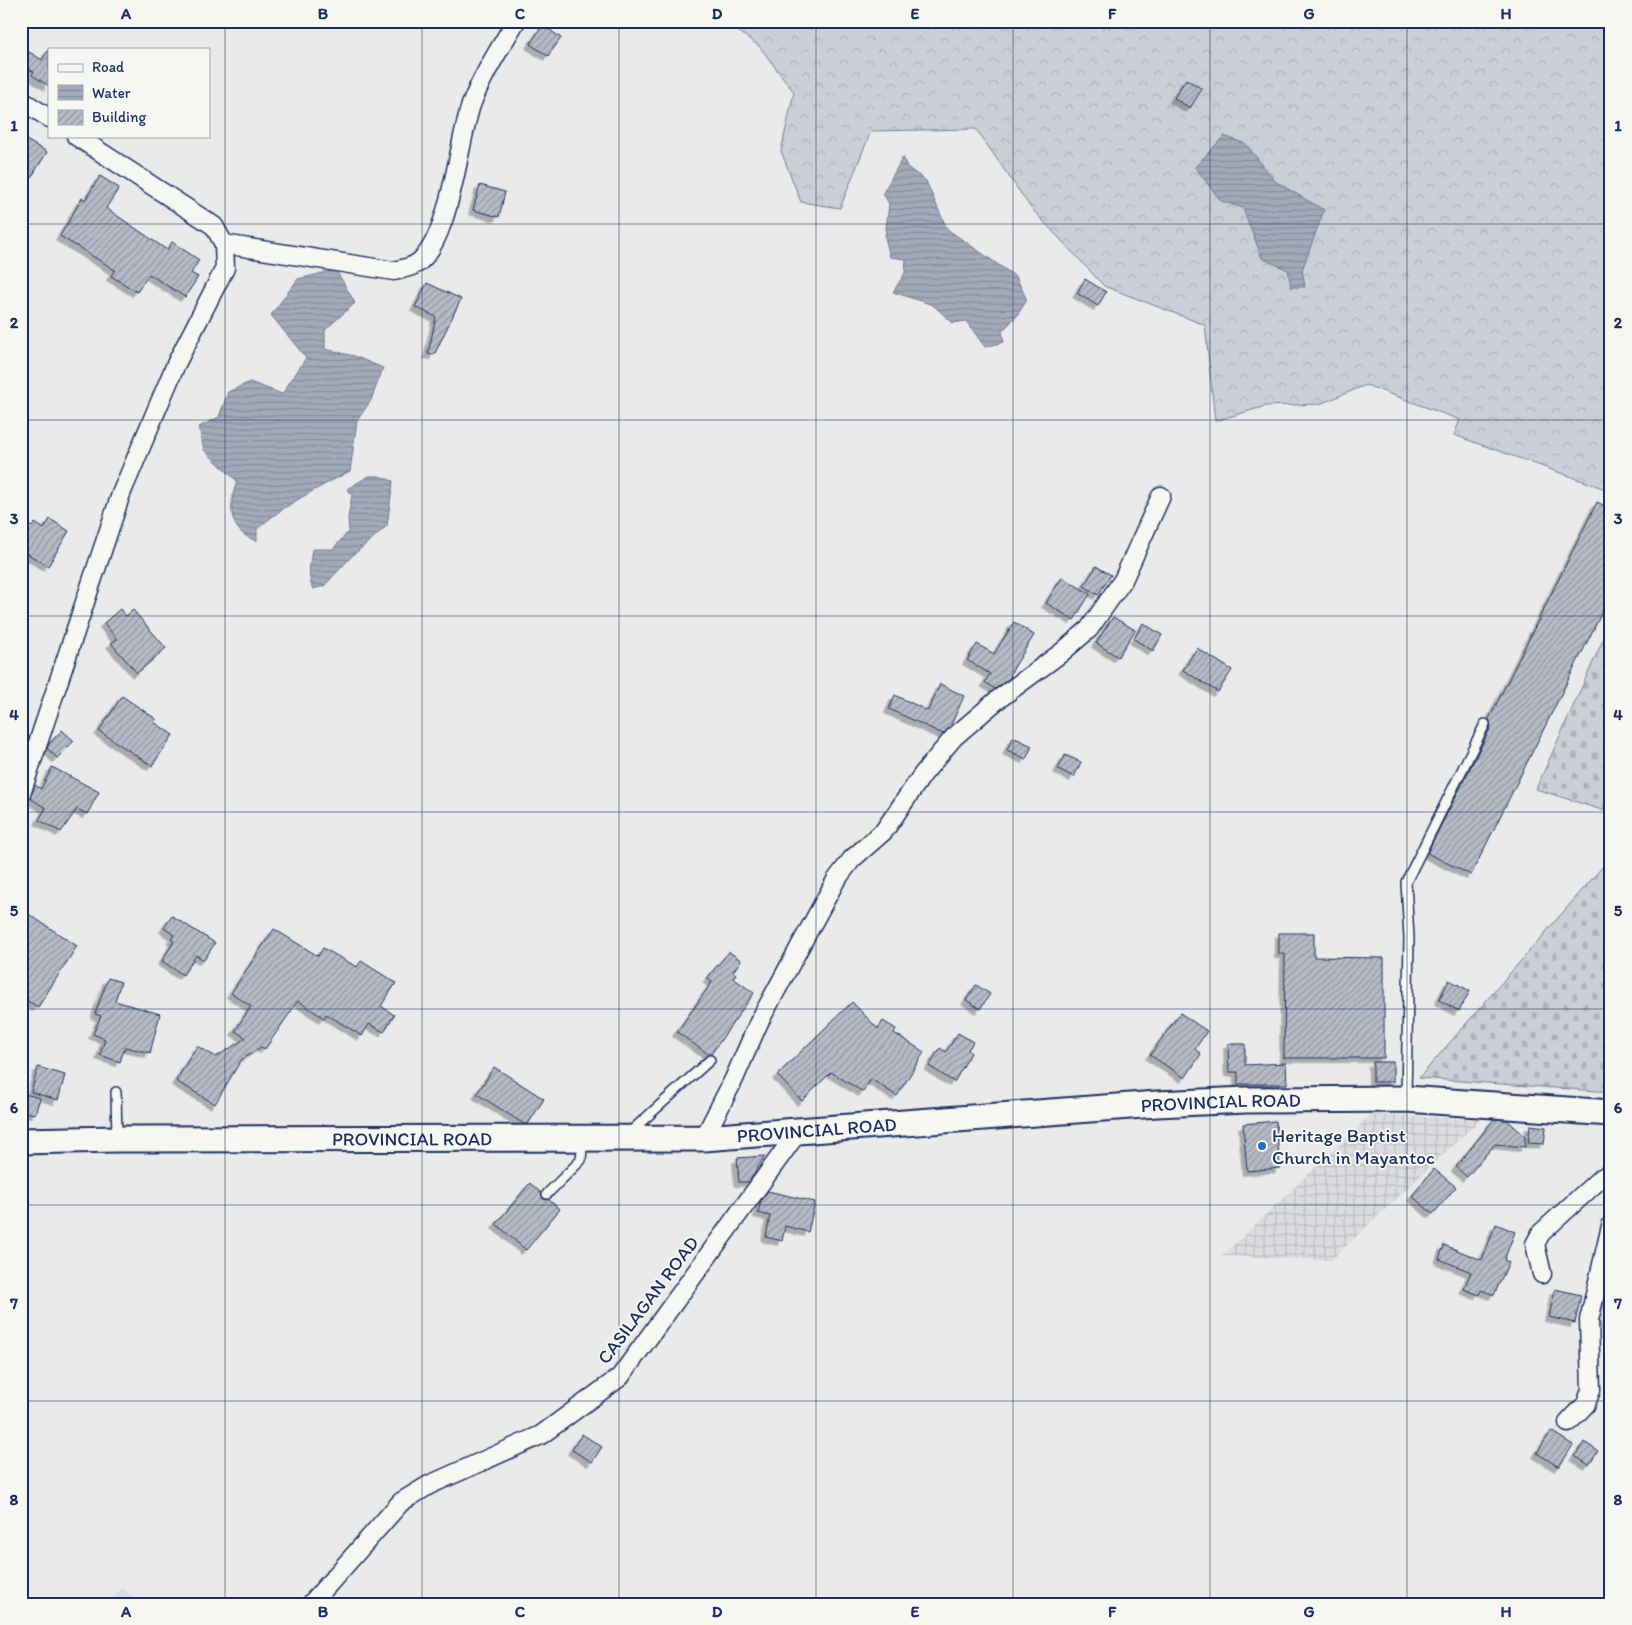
<svg xmlns="http://www.w3.org/2000/svg" width="1632" height="1625" font-family="Itim,sans-serif">
<style>
.built{fill:#dadcde}
.industrial{fill:url(#industrial-grid)}
.forest{fill:url(#forest-crowns);stroke:#727e9a}
.cemetery{fill:url(#cemetery-stones);stroke:#727e9a}
.water{fill:url(#water-rules);stroke:#6c7995}
.building{fill:url(#building-hatch);stroke:#1b2f5e;filter:url(#shadow)}
.lines{fill:none;stroke-linecap:round;stroke-linejoin:round}
.lane-casing{stroke:#1b2f5e;stroke-width:12}
.street-casing{stroke:#1b2f5e;stroke-width:21}
.secondary-casing{stroke:#1b2f5e;stroke-width:29}
.lane{stroke:#f6f6f2;stroke-width:9}
.street{stroke:#f6f6f2;stroke-width:18}
.secondary{stroke:#f6f6f2;stroke-width:25}
.grid{fill:none;stroke:#1b2f5e;stroke-width:1;stroke-opacity:0.55}
.poi-dot{fill:#1f6fb2;stroke:#f6f6f2;stroke-width:2}
.labels{text-anchor:middle;dominant-baseline:central;stroke-width:4;stroke-linejoin:round;paint-order:stroke}
.street-label{font-size:19px;fill:#1b2f5e;stroke:#f6f6f2}
.poi-label{font-size:19px;fill:#1b2f5e;stroke:#f6f6f2;text-anchor:start}
.neatline{fill:none;stroke:#1b2f5e;stroke-width:2}
.grid-label{font-size:16px;text-anchor:middle;font-weight:bold;fill:#1b2f5e}
</style>
<defs>
<pattern id="industrial-grid" width="8" height="8" patternUnits="userSpaceOnUse" patternTransform="scale(1.25)"><rect width="8" height="8" fill="#dadcde"/><path d="M0 4h8M4 0v8" fill="none" stroke="#babdc1"/></pattern>
<pattern id="forest-crowns" width="20" height="18" patternUnits="userSpaceOnUse" patternTransform="scale(1.25)"><rect width="20" height="18" fill="#caced5"/><path d="M2 6a3 3 0 1 1 6 0M12 15a3 3 0 1 1 6 0" fill="none" stroke="#adb1b9"/></pattern>
<pattern id="cemetery-stones" width="16" height="16" patternUnits="userSpaceOnUse" patternTransform="scale(1.25)"><rect width="16" height="16" fill="#caced5"/><path d="M2 7V4a2 2 0 0 1 4 0v3zM10 15v-3a2 2 0 0 1 4 0v3z" fill="#adb1b9"/></pattern>
<pattern id="water-rules" width="6" height="5" patternUnits="userSpaceOnUse" patternTransform="scale(1.25)"><rect width="6" height="5" fill="#a2aaba"/><path d="M0 2.5h6" fill="none" stroke="#838b9a"/></pattern>
<pattern id="building-hatch" width="6" height="6" patternUnits="userSpaceOnUse" patternTransform="scale(1.25)"><rect width="6" height="6" fill="#b6bbc6"/><path d="M-1 1l2-2M0 6l6-6M5 7l2-2" fill="none" stroke="#9398a4"/></pattern>
<filter id="shadow"><feDropShadow dx="-4.5" dy="4.5" stdDeviation="0" flood-color="#0004"/></filter>
</defs>
<rect width="100%" height="100%" fill="#e9eae9"/>
<filter id="ink" filterUnits="userSpaceOnUse"><feTurbulence type="fractalNoise" baseFrequency=".02" numOctaves="2"/><feDisplacementMap in="SourceGraphic" scale="10" xChannelSelector="R" yChannelSelector="G"/><feConvolveMatrix kernelMatrix="1 2 1 2 8 2 1 2 1" color-interpolation-filters="sRGB"/></filter>
<g filter="url(#ink)">
<polygon class="built" points="122,1588 142,1604 108,1604"/>
<polygon class="industrial" points="1371,1115 1481,1119 1331,1260 1222,1256"/>
<polygon class="forest" points="724,21 1611,21 1611,491 1454,435 1460,420 1366,385 1320,404 1266,406 1215,421 1205,325 1104,286 1031,208 976,129 871,131 840,208 801,202 781,151 794,92 759,46"/>
<g class="cemetery">
<polygon points="1611,622 1611,813 1536,789"/>
<polygon points="1611,857 1611,1092 1419,1078"/>
<polygon points="1611,1241 1611,1361 1610,1361 1595,1304"/>
</g>
<g class="water">
<polygon points="1224,136 1246,144 1276,182 1324,210 1302,270 1305,287 1291,287 1288,270 1262,258 1243,208 1221,201 1195,167"/>
<polygon points="903,157 907,167 926,181 947,229 1016,277 1027,300 1016,317 1002,331 1004,342 985,347 966,321 953,323 933,305 893,292 905,273 906,259 890,257 885,237 889,204 883,193"/>
<path d="M336 270 355 303 325 330V349L354 356 383 368 371 400 357 421 350 471C318 488 284 505 257 529V541C228 532 228 506 237 481L204 450 199 427 219 417 228 392 250 382 282 394 306 358 271 315 298 279Z"/>
<path d="M369 476H379L393 481 387 526 352 556 324 586 313 589C307 576 310 563 312 549H333L349 531 348 518 352 495 347 489Z"/>
</g>
<g class="building">
<polygon points="543,25 561,38 548,56 530,44"/>
<polygon points="21,47 42,60 49,49 49,86 32,75 34,72 21,64"/>
<polygon points="1186,79 1202,89 1190,108 1174,98"/>
<polygon points="21,137 47,152 21,194"/>
<polygon points="100,176 119,188 106,208 167,250 172,242 199,260 191,273 198,277 185,297 149,274 137,292 111,276 115,270 60,236 82,198 85,200"/>
<polygon points="480,185 505,192 499,217 473,210"/>
<polygon points="1085,279 1106,292 1098,306 1077,293"/>
<polygon points="427,283 461,299 434,355 428,354 436,317 415,307"/>
<polygon points="1597,502 1611,509 1611,594 1471,875 1427,853 1491,727 1489,719"/>
<polygon points="50,519 69,531 48,566 21,550 21,520 32,527 35,523 44,529"/>
<polygon points="1096,566 1111,575 1098,595 1084,586"/>
<polygon points="1062,577 1090,594 1074,620 1046,603"/>
<polygon points="120,609 126,616 133,610 166,648 137,673 111,643 117,639 104,623"/>
<polygon points="1113,617 1135,630 1118,657 1096,643"/>
<polygon points="1014,622 1034,635 1010,674 1011,677 995,689 985,682 990,674 967,660 977,644 994,654"/>
<polygon points="1143,623 1162,635 1153,651 1134,639"/>
<polygon points="1197,648 1232,670 1218,692 1183,670"/>
<polygon points="940,684 964,696 950,727 943,734 889,709 895,695 928,711"/>
<polygon points="122,696 156,719 154,722 173,735 152,766 99,731"/>
<polygon points="62,730 74,741 57,758 47,748 49,744"/>
<polygon points="1013,737 1032,746 1026,759 1007,750"/>
<polygon points="1065,755 1081,762 1074,777 1058,769"/>
<polygon points="52,767 99,792 87,814 77,809 61,832 39,820 46,808 30,798 35,785 41,789"/>
<polygon points="30,915 77,946 38,1007 21,997 21,928"/>
<polygon points="172,916 215,943 204,960 196,955 183,975 162,961 174,941 171,939 174,935 164,928"/>
<polygon points="274,929 318,956 323,948 357,967 361,961 396,983 381,1006 394,1015 384,1032 369,1024 362,1036 326,1014 324,1018 298,1001 265,1049 261,1047 241,1060 215,1104 176,1081 197,1046 216,1057 246,1038 235,1031 251,1006 231,993"/>
<polygon points="1279,933 1314,933 1314,957 1384,958 1384,1058 1284,1058 1285,954 1279,954"/>
<polygon points="729,952 741,960 733,972 736,974 733,978 754,993 711,1054 708,1054 677,1032 712,982 707,978"/>
<polygon points="108,978 121,982 115,1001 160,1014 150,1053 125,1047 120,1062 100,1055 105,1039 93,1034 101,1016 95,1014"/>
<polygon points="1449,980 1470,991 1459,1011 1439,1000"/>
<polygon points="976,985 990,994 980,1009 966,1000"/>
<polygon points="852,1002 878,1029 883,1021 896,1029 894,1033 924,1052 897,1096 871,1079 863,1092 831,1072 802,1101 777,1075"/>
<polygon points="1180,1013 1207,1031 1195,1049 1201,1054 1185,1078 1150,1055"/>
<polygon points="958,1033 973,1042 968,1050 971,1053 954,1082 929,1066 940,1048 946,1052"/>
<polygon points="1228,1044 1245,1044 1245,1065 1286,1063 1287,1084 1238,1084 1238,1072 1229,1072"/>
<rect x="1373" y="1062" width="20" height="20"/>
<polygon points="38,1067 65,1075 58,1100 31,1092"/>
<polygon points="494,1067 544,1099 528,1124 524,1124 477,1094"/>
<polygon points="21,1093 40,1098 35,1114 21,1111"/>
<polygon points="1494,1119 1507,1120 1525,1136 1525,1147 1495,1144 1467,1177 1456,1167"/>
<polygon points="1276,1121 1280,1168 1247,1171 1243,1124"/>
<polygon points="1530,1125 1546,1127 1544,1144 1528,1143"/>
<polygon points="765,1156 749,1182 739,1182 737,1158"/>
<polygon points="1434,1169 1456,1187 1433,1214 1412,1196"/>
<polygon points="530,1183 541,1193 543,1199 549,1200 560,1209 526,1250 496,1224"/>
<polygon points="768,1191 815,1202 808,1232 785,1226 782,1241 766,1237 770,1216 758,1213 761,1200"/>
<polygon points="1496,1224 1515,1232 1504,1260 1509,1262 1494,1295 1481,1290 1479,1295 1464,1289 1471,1272 1439,1259 1444,1245 1482,1260"/>
<polygon points="1555,1289 1581,1295 1575,1323 1549,1317"/>
<polygon points="1551,1431 1573,1445 1559,1467 1537,1453"/>
<polygon points="582,1434 602,1447 592,1462 572,1450"/>
<polygon points="1584,1442 1598,1451 1589,1465 1575,1456"/>
</g>
<g class="lines">
<defs>
<g id="lane">
<polyline points="116,1092 117,1139"/>
<polyline points="1406,1097 1409,938 1406,882 1485,724"/>
<polyline points="629,1133 710,1060"/>
<polyline points="547,1194 581,1160 583,1139"/>
</g>
<g id="street">
<polyline points="21,100 49,118"/>
<path d="M224 244 394 271C401 269 409 268 416 264 450 243 458 143 471 105 482 76 500 48 516 21"/>
<polyline points="21,794 121,494 176,364 225,268 224,244 214,226 76,136"/>
<polyline points="704,1138 734,1079 759,1022 836,880 852,859 884,831 923,774 954,737 996,701 1061,653 1089,629 1123,580 1161,496"/>
<polyline points="1542,1274 1535,1244 1541,1233 1600,1179 1611,1173"/>
<polyline points="1568,1423 1586,1404 1591,1390 1589,1320 1611,1226"/>
<polyline points="311,1604 401,1502 429,1485 541,1435 620,1377 800,1129"/>
</g>
<g id="secondary">
<path id="s1" d="M21 1141 117 1139 704 1138 1157 1104 1246 1100 1406 1099 1611 1113"/>
</g>
</defs>
<use href="#lane" class="lane-casing"/>
<use href="#street" class="street-casing"/>
<use href="#secondary" class="secondary-casing"/>
<use href="#lane" class="lane"/>
<use href="#street" class="street"/>
<use href="#secondary" class="secondary"/>
</g>
</g>
<path class="grid" d="M225 21V1604M422 21V1604M619 21V1604M816 21V1604M1013 21V1604M1210 21V1604M1407 21V1604M21 224H1611M21 420H1611M21 616H1611M21 812H1611M21 1009H1611M21 1205H1611M21 1401H1611"/>
<circle class="poi-dot" cx="1262" cy="1146" r="5"/>
<g class="labels">
<g class="street-label">
<text stroke="none"><textPath href="#s1" startOffset="1201">PROVINCIAL ROAD</textPath></text>
<text stroke="none"><textPath href="#s1" startOffset="796">PROVINCIAL ROAD</textPath></text>
<text stroke="none"><textPath href="#s1" startOffset="391">PROVINCIAL ROAD</textPath></text>
<text transform="translate(648 1300) rotate(-53)">CASILAGAN ROAD</text>
</g>
<g class="poi-label">
<text x="1272" y="1135">Heritage Baptist<tspan x="1272" dy="22">Church in Mayantoc</tspan></text>
</g>
</g>
<rect width="1632" height="1625" fill="none" stroke="#f6f6f2" stroke-width="55"/>
<rect x="48" y="48" width="162" height="90" fill="#f6f6f2" stroke="#9ea6b7"/>
<rect x="58" y="64" width="25" height="8" fill="#f6f6f2" stroke="#9ea6b7"/>
<text x="92" y="72" font-size="15" fill="#1b2f5e">Road</text>
<rect x="58" y="85" width="25" height="15" fill="url(#water-rules)" stroke="#9ea6b7"/>
<text x="92" y="98" font-size="15" fill="#1b2f5e">Water</text>
<rect x="58" y="110" width="25" height="15" fill="url(#building-hatch)" stroke="#9ea6b7"/>
<text x="92" y="122" font-size="15" fill="#1b2f5e">Building</text>
<rect x="28" y="28" width="1576" height="1570" class="neatline"/>
<g class="grid-label">
<text x="126" y="19">A</text>
<text x="323" y="19">B</text>
<text x="520" y="19">C</text>
<text x="717" y="19">D</text>
<text x="915" y="19">E</text>
<text x="1112" y="19">F</text>
<text x="1309" y="19">G</text>
<text x="1506" y="19">H</text>
<text x="14" y="131">1</text>
<text x="1618" y="131">1</text>
<text x="14" y="328">2</text>
<text x="1618" y="328">2</text>
<text x="14" y="524">3</text>
<text x="1618" y="524">3</text>
<text x="14" y="720">4</text>
<text x="1618" y="720">4</text>
<text x="14" y="916">5</text>
<text x="1618" y="916">5</text>
<text x="14" y="1113">6</text>
<text x="1618" y="1113">6</text>
<text x="14" y="1309">7</text>
<text x="1618" y="1309">7</text>
<text x="14" y="1505">8</text>
<text x="1618" y="1505">8</text>
<text x="126" y="1617">A</text>
<text x="323" y="1617">B</text>
<text x="520" y="1617">C</text>
<text x="717" y="1617">D</text>
<text x="915" y="1617">E</text>
<text x="1112" y="1617">F</text>
<text x="1309" y="1617">G</text>
<text x="1506" y="1617">H</text>
</g>
</svg>
